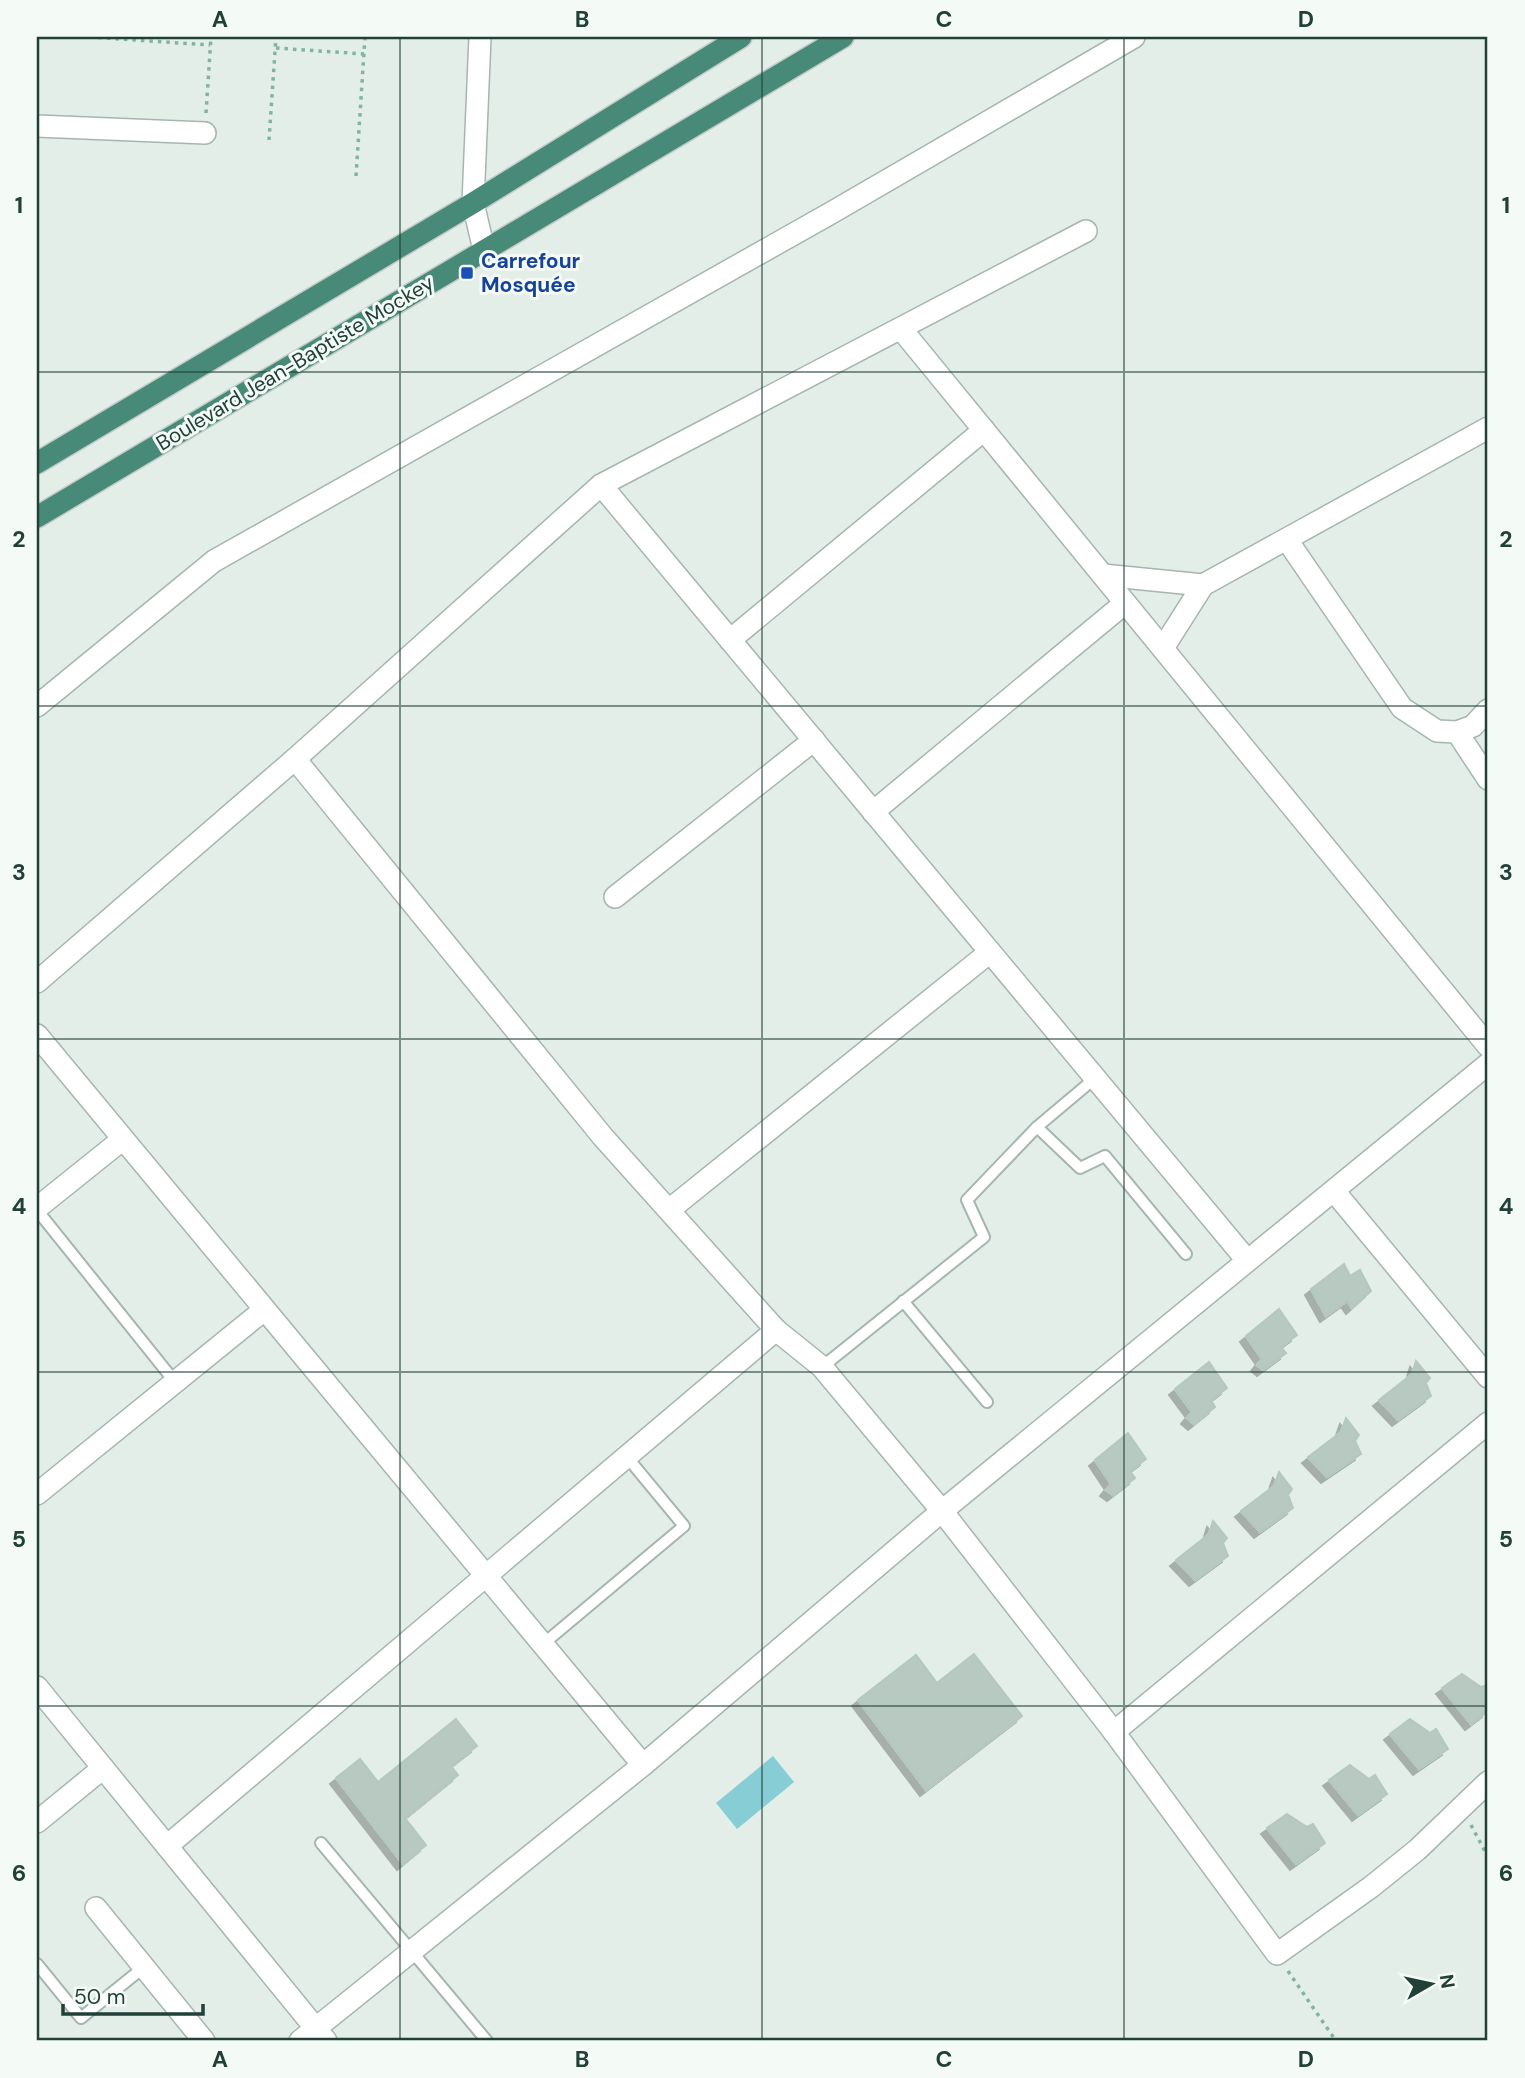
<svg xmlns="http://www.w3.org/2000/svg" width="1525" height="2078" font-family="'DM Sans',sans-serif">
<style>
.water{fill:#87cdd6}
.building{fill:#b8c9c1;stroke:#b4c8bf;stroke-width:2;filter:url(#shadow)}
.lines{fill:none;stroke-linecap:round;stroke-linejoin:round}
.service-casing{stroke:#a5b6af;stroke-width:14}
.minor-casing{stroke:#a5b6af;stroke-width:24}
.trunk-casing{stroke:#c1cac7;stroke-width:24}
.path{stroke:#81b4a2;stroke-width:3.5;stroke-dasharray:3.5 5;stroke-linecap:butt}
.service{stroke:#fff;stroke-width:10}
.minor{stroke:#fff;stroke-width:21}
.trunk{stroke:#478a78;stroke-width:21}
.grid{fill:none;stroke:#214037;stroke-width:2;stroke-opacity:0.55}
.transit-dot{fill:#1a4fb4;stroke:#f4faf6;stroke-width:2.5}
.labels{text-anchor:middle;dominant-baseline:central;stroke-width:6;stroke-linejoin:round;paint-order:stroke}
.transit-label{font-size:21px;font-weight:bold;fill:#164399;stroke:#f4faf6;text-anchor:start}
.street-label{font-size:21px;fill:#214037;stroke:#f4faf6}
.neatline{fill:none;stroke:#214037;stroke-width:2.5}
.grid-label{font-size:23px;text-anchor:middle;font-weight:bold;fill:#214037}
</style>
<defs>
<filter id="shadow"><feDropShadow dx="-6" dy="6" stdDeviation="0" flood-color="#0004"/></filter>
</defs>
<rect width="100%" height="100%" fill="#e3eee8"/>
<polygon class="water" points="773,1756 794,1782 737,1829 716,1803"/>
<g class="building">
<polygon points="1344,1264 1350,1276 1360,1270 1371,1291 1352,1308 1347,1301 1326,1316 1311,1289"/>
<polygon points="1279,1309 1297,1335 1281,1347 1286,1353 1263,1370 1257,1365 1262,1359 1246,1336"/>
<polygon points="1416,1361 1430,1378 1426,1383 1431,1396 1398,1420 1379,1400 1412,1374"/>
<polygon points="1209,1362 1227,1388 1211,1400 1215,1407 1194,1424 1187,1418 1192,1412 1175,1389"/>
<polygon points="1346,1418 1359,1435 1355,1441 1361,1454 1327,1477 1308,1457 1341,1432"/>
<polygon points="1128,1433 1146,1459 1130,1471 1135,1478 1113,1495 1106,1490 1111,1484 1095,1460"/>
<polygon points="1279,1472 1292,1489 1288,1495 1293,1508 1260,1532 1241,1511 1274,1486"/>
<polygon points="1213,1521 1227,1538 1223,1543 1228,1556 1195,1580 1176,1560 1209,1534"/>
<polygon points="974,1654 1022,1716 926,1790 858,1700 916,1655 937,1683"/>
<polygon points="1462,1674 1481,1687 1488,1685 1488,1711 1471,1724 1442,1688"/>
<polygon points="456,1719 477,1746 451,1766 458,1775 405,1818 426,1845 403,1864 336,1778 360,1759 378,1782"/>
<polygon points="1410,1719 1430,1733 1436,1729 1448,1749 1419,1769 1390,1734"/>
<polygon points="1350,1765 1369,1779 1375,1775 1387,1794 1358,1815 1329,1780"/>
<polygon points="1287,1814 1307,1827 1313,1824 1325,1843 1296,1864 1267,1828"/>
</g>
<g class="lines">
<defs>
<g id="service">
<polyline points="1037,1127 1080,1168 1105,1156 1186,1254"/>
<polyline points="37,1210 175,1382"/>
<polyline points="903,1301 987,1402"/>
<polyline points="822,1367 984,1237 967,1200 1037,1127 1094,1079"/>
<polyline points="542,1645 684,1526 627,1457"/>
<polyline points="321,1843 487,2041"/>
<polyline points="37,1964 81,2018 144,1967"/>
</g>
<g id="minor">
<polyline points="480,37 473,203 484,250"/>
<polyline points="37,126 205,133"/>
<polyline points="902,330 1488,1046"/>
<polyline points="601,485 1246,1259"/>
<polyline points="1287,540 1402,708 1437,731 1457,732 1473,726 1488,710"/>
<polyline points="1103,575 1203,585"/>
<polyline points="730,640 984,430"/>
<polyline points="1163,648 1203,585 1488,428"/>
<polyline points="37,706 214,561 831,213 1134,37"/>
<polyline points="1457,732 1488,779"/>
<polyline points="295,759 603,1137 776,1330 822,1367 942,1511 1114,1732 1277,1954 1371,1887 1417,1850 1488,1782"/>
<polyline points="873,812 1125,603"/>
<polyline points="615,897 814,740"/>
<polyline points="37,982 295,759 601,485 1086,231"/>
<polyline points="37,1035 643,1765"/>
<polyline points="1334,1191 1488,1377"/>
<polyline points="37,1208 123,1139"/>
<polyline points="669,1210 990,952"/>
<polyline points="37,1494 264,1310"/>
<polyline points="37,1687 326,2041"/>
<polyline points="1114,1732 1488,1423"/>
<polyline points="37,1822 103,1768"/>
<polyline points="167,1846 776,1330"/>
<polyline points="96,1908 204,2041"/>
<polyline points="300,2041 643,1765 942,1511 1488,1064"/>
</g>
<g id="trunk">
<polyline points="37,463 473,203 741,37"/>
<polyline points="37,517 843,37"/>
</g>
</defs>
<use href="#service" class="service-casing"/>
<use href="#minor" class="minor-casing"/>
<use href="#trunk" class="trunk-casing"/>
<g class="path">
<polyline points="90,37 210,45"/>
<polyline points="276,48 364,54"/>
<polyline points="206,113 211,37"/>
<polyline points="269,140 276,37"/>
<polyline points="356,176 365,37"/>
<polyline points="1471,1825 1488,1857"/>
<polyline points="1288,1971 1336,2041"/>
</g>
<use href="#service" class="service"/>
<use href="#minor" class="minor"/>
<use href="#trunk" class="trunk"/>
</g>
<path class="grid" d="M400 37V2041M762 37V2041M1124 37V2041M37 372H1488M37 706H1488M37 1039H1488M37 1372H1488M37 1706H1488"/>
<rect class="transit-dot" x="460" y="266" width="14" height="14" rx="3.5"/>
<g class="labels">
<g class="transit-label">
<text x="481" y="261">Carrefour<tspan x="481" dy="24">Mosquée</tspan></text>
</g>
<g class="street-label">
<text transform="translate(295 363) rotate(-31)">Boulevard Jean-Baptiste Mockey</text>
</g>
</g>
<rect width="1525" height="2078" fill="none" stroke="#f4faf6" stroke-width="77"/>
<g transform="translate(1431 1984) rotate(81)" stroke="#f4faf6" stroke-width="5" paint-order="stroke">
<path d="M0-5L12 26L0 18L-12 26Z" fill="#214037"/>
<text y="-10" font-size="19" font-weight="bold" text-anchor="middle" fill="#214037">N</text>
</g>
<path d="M63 2004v10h140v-10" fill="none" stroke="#214037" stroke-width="3.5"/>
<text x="74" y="2004" font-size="21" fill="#214037" stroke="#f4faf6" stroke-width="5" paint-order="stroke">50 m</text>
<rect x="38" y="38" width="1448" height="2001" class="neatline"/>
<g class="grid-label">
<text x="220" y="27">A</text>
<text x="582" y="27">B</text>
<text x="944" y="27">C</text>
<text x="1306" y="27">D</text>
<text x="19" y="213">1</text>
<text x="1506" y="213">1</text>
<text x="19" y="547">2</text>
<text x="1506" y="547">2</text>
<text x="19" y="880">3</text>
<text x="1506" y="880">3</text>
<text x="19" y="1214">4</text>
<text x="1506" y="1214">4</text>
<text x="19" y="1547">5</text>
<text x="1506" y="1547">5</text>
<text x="19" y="1881">6</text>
<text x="1506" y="1881">6</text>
<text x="220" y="2067">A</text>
<text x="582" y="2067">B</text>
<text x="944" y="2067">C</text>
<text x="1306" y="2067">D</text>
</g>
</svg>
